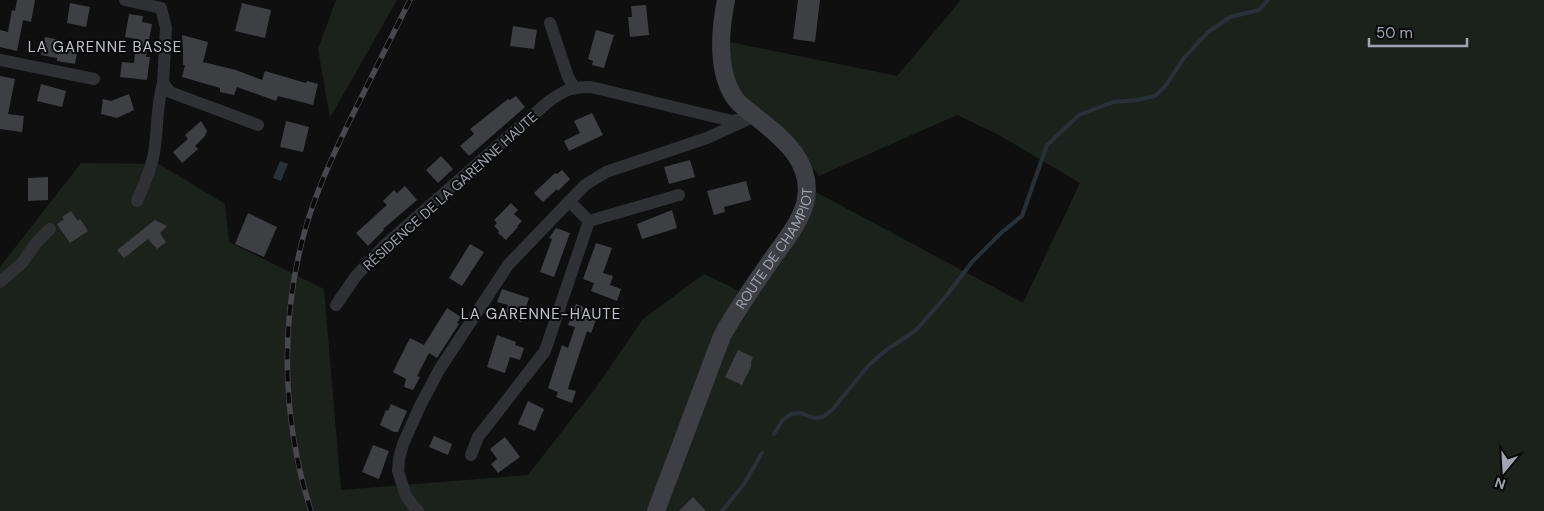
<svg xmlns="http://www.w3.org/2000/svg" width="1544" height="511" font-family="'DM Sans',sans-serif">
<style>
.green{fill:#1b221c}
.water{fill:#293138}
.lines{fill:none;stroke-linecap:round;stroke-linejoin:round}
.stream{stroke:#293138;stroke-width:4}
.building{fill:#3e3f43}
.street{stroke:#303135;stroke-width:12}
.secondary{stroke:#3e3f45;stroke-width:18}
.rail-casing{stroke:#47484e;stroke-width:5.5}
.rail{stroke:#0a0a0b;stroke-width:4;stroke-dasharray:11;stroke-linecap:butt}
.labels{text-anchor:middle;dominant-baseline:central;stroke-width:4;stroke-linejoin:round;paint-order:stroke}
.street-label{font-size:14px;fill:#a0a5b1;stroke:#0a0a0b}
.neighbourhood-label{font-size:15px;letter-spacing:1px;fill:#c1c4cd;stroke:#0a0a0b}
</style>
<rect width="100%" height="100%" fill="#0f0f10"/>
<g class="green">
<polygon points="336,0 397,0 330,118 318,49"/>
<polygon points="961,0 1544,0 1544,511 0,511 0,267 81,163 159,164 225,204 229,242 324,289 341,490 528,475 595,389 643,319 704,274 748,295 814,191 1023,303 1080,183 999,135 957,115 819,176 790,138 733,91 725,41 897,76"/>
</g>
<polygon class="water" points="280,161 288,164 281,181 273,178"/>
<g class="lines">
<g class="stream">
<polyline points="774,434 782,421 791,414 801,413 814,418 823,417 833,409 868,366 885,351 916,330 947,295 972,262 1002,232 1022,216 1047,145 1079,115 1113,102 1137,100 1155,96 1166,85 1184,58 1207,33 1230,17 1259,10 1268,0"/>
<polyline points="722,511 744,484 762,453"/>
</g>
</g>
<g class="building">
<polygon points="17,0 35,0 31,22 23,20 17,51 0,47 0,30 8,32 12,10 15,11"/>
<polygon points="798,0 820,0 815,42 793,39"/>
<polygon points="70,3 90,7 86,27 67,23"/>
<polygon points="242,3 271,10 265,38 235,31"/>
<polygon points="646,5 649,35 630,37 628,17 632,17 631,6"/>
<polygon points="129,14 143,16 142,22 152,24 146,57 150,57 147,80 120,77 122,62 134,63 136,39 125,37"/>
<polygon points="513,26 537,30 534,49 510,46"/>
<polygon points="596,30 614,35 604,68 592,65 593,61 588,59"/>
<polygon points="182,35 208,42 203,62 236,70 262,80 265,71 306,83 307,81 318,84 313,105 278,96 276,101 237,87 234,95 220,92 220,88 182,77 185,65 183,65 183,50"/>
<polygon points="45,37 60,40 60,44 78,48 75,64 57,61 57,58 41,55"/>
<polygon points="0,76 15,79 8,114 24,116 22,132 0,129"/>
<polygon points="41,84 66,91 62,107 37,101"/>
<polygon points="129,94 134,110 117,118 101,114 103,99 111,101"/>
<polygon points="516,96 525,107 469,156 460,146 474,134 470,129 508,99 510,100"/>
<polygon points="592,113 603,135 569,151 564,141 580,133 574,121"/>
<polygon points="201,121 207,131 205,136 195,146 198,149 182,163 173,152 188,139 185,135"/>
<polygon points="286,121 309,127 303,152 280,147"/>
<polygon points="441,156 453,169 438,183 426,170"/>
<polygon points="690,160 695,177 669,184 664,167"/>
<polygon points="562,170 570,179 558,191 557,189 543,202 534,193 555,173 557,174"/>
<polygon points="48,177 48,200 28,201 28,178"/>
<polygon points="746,181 751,200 724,207 725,212 714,215 707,191"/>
<polygon points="405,186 417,200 383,229 384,230 368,246 356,233 387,205 383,201 394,190 397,193"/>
<polygon points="511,203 518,210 514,214 522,221 517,226 518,227 506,240 498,233 499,231 494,226 497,223 494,220"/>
<polygon points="672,210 677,228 642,239 637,224"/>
<polygon points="71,211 78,221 80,219 88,231 70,243 57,224 64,219 62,217"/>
<polygon points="248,213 277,227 264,257 235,244"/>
<polygon points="155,220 167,226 160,233 166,242 157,249 148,239 124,258 117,250"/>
<polygon points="556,228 570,233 554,277 540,272 552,239 549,238"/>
<polygon points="596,243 612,248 603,273 613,276 610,285 621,289 617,301 591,291 594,283 583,279"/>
<polygon points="470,244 484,252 462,286 449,278"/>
<polygon points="502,289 529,298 521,322 504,317 508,305 497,302"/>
<polygon points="576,304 594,311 592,319 596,320 591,333 587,331 570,382 568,389 576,391 572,403 556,397 558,392 548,388 562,345 568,348 575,327 568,325"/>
<polygon points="447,308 461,317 457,323 459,324 437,358 429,353 417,376 420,377 413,390 404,387 406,379 393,372 410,338 424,345"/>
<polygon points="497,335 516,342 515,345 524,348 520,360 510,357 505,373 487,367"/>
<polygon points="738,350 753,357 751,362 751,367 742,385 725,377"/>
<polygon points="528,401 544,409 535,431 518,424"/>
<polygon points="391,404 407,411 398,432 394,432 380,425 386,410 388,411"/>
<polygon points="434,436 452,444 448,455 429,447"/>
<polygon points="505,437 520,457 498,473 491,464 497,459 490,449"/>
<polygon points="373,445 389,451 379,479 362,472"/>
<polygon points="693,497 706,511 679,511"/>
</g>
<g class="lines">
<g class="street">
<polyline points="125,0 161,8 166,28 163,83 170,92 258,125"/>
<polyline points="550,23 568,77 574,87"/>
<polyline points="0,60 94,79"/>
<path d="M137 201C144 185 151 170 154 153 158 130 156 106 163 83"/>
<polyline points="589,221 679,195"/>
<polyline points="0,282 22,263 36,243 50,229"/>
<path d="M336 305 356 276 385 245 548 102C565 90 570 87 591 87L732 121 755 116 707 138 606 172 585 185 508 265 439 370 420 406 403 444 399 459 398 471 406 496 414 507 418 511"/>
<polyline points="471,455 478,437 545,351 589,221 569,201"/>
</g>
<path class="secondary" id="s1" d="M656 511 722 336C737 309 754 285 772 259 784 242 799 224 805 204 815 164 784 139 756 117 749 111 739 105 734 97 716 69 720 30 726 0"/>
<defs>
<path id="rail" d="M311 511C281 417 279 315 308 220 321 179 340 140 359 102 376 68 393 34 410 0"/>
</defs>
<use href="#rail" class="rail-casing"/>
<use href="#rail" class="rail"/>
</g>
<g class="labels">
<g class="street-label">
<text transform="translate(450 191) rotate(-42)">RÉSIDENCE DE LA GARENNE HAUTE</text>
<text stroke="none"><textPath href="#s1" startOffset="290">ROUTE DE CHAMPIOT</textPath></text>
</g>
<g class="neighbourhood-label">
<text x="105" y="47">LA GARENNE BASSE</text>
<text x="541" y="314">LA GARENNE-HAUTE</text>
</g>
</g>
<g transform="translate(1504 471) rotate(198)" stroke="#0a0a0b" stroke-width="4" paint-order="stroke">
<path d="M0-4L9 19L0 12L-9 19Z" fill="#a0a5b1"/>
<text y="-8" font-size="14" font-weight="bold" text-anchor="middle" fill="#a0a5b1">N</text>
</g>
<path d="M1369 38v8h98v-8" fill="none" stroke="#a0a5b1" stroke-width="2.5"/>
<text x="1376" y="38" font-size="15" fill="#a0a5b1" stroke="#0a0a0b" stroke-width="4" paint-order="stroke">50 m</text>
</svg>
